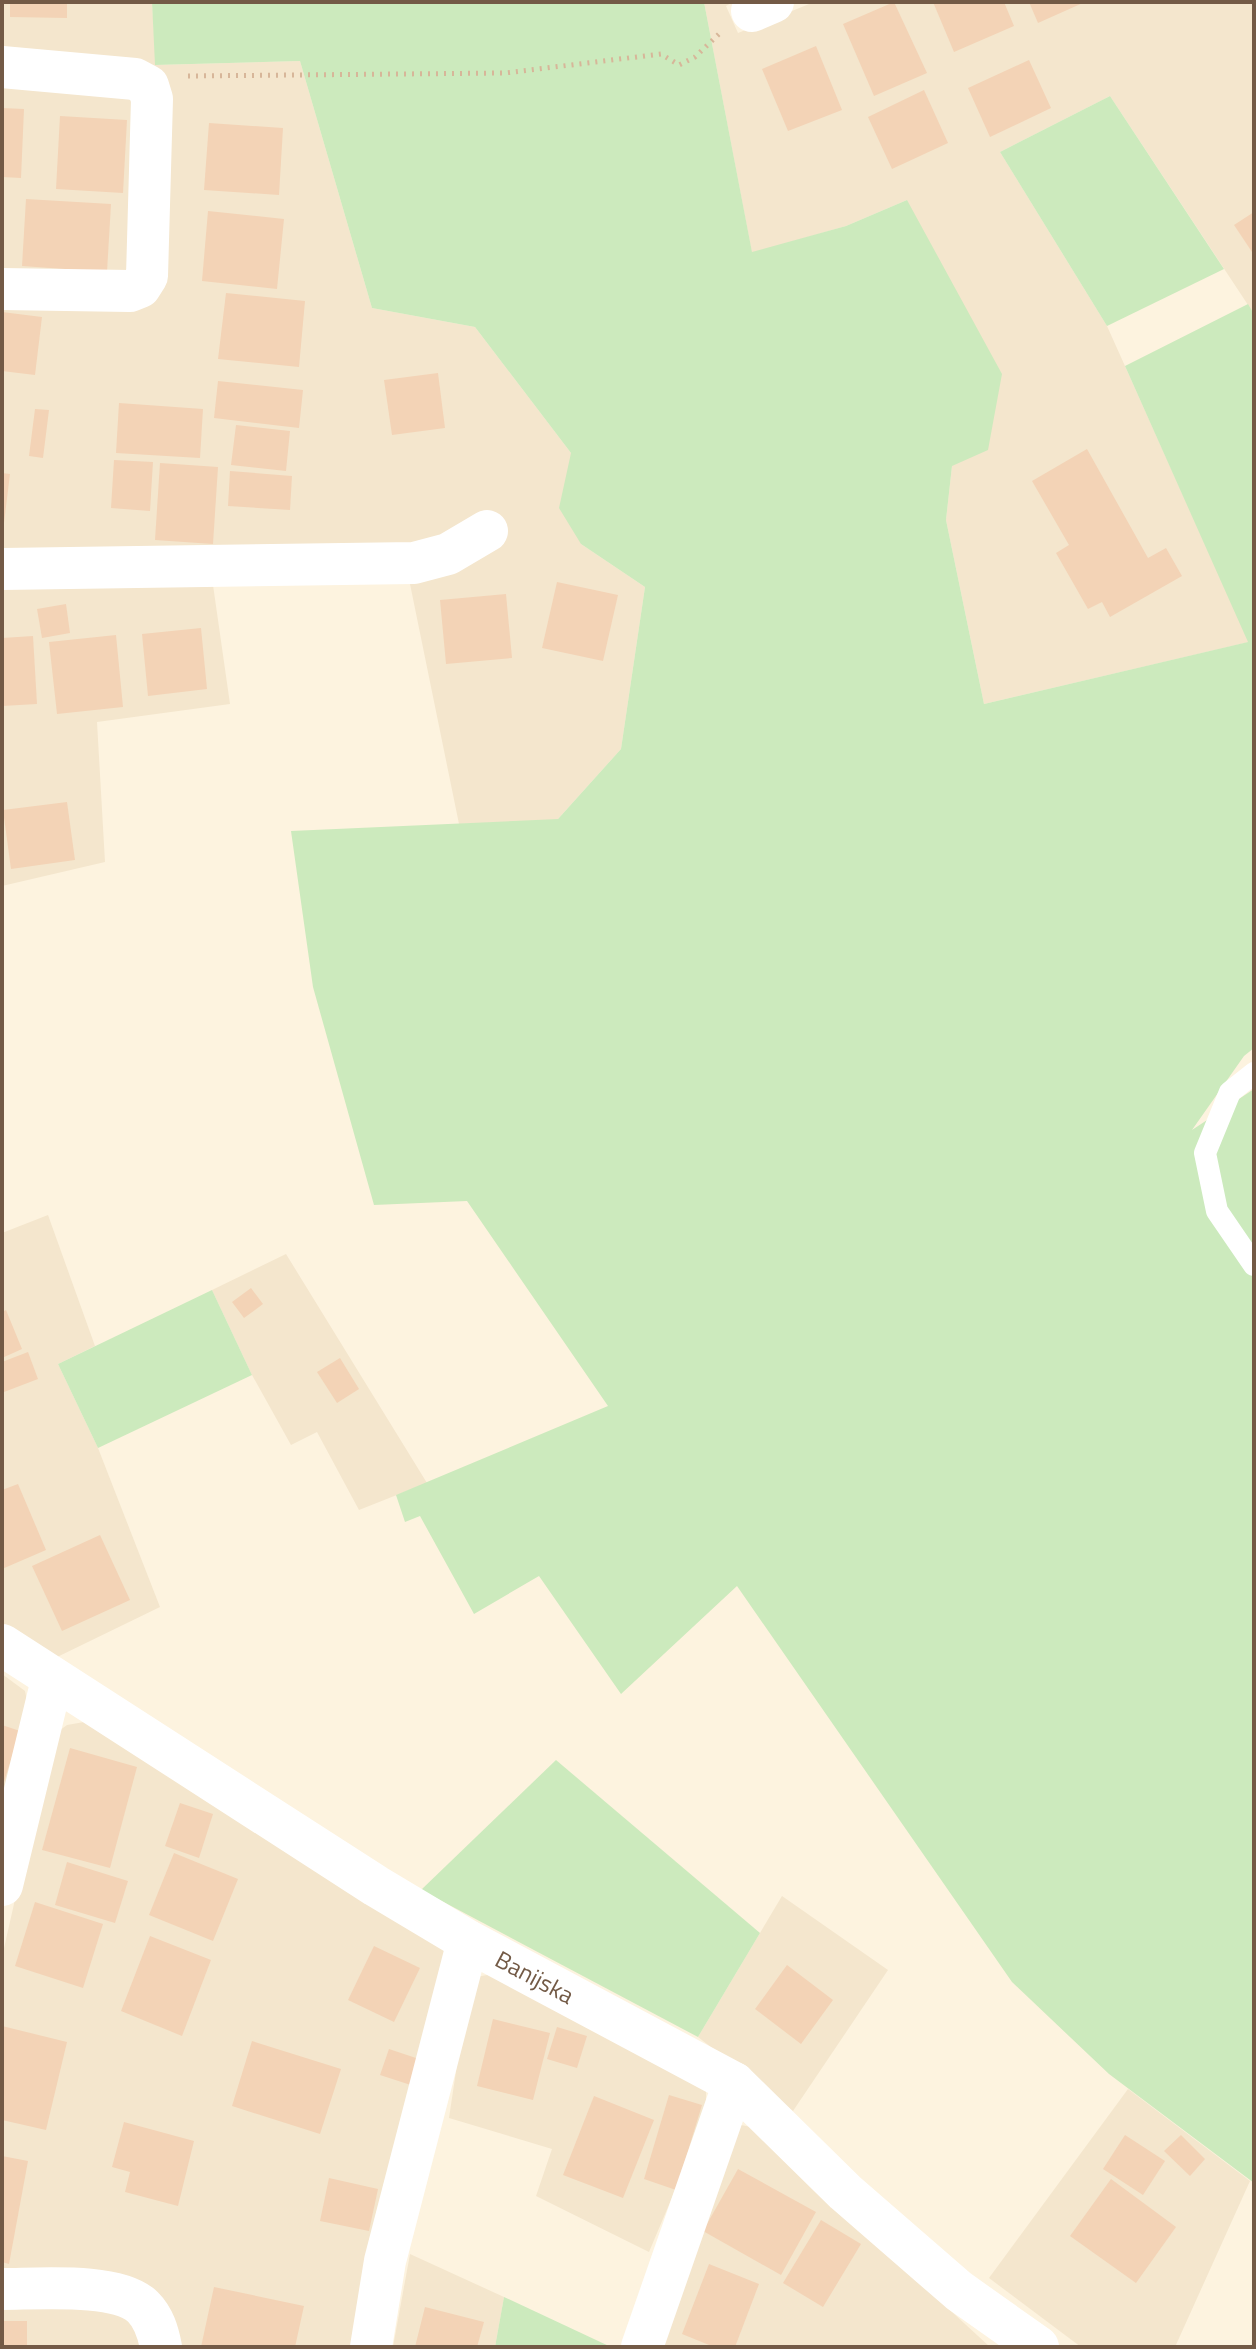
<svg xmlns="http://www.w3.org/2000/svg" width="1256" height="2349" font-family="'Titillium Web',sans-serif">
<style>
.residential{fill:#f4e6cd}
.green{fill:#cceabd}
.building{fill:#f3d3b6}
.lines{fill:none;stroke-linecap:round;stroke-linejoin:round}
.path{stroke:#d7b699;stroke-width:5;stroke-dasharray:2 6;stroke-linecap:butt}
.service{stroke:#fff;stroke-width:22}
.minor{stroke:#fff;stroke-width:42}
.labels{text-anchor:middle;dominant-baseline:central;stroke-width:6;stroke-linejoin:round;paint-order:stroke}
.street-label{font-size:24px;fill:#735a46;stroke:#fff7e5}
</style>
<rect width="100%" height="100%" fill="#fdf3df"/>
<g class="residential">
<polygon points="2,2 152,2 156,65 300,61 372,308 475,327 571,453 581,544 645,587 621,749 557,820 459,824 410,584 463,564 507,537 493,516 444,543 2,553 2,301 124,303 167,99 2,54"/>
<polygon points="704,2 733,2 726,6 738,33 814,2 1254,2 1254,314 1110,96 1000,152 1107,326 1249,642 984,704 946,520 952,466 907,200 846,226 752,253"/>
<polygon points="2,82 133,99 135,273 2,279"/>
<polygon points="213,585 230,704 97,722 105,862 2,886 2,589"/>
<polygon points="48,1215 95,1346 58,1364 98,1448 160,1607 51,1660 2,1624 2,1233"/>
<polygon points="286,1254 427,1483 359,1510 317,1432 291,1445 252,1375 212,1290"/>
<polygon points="2,1674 25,1691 27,1701 2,1812"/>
<polygon points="84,1722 445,1949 359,2347 179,2347 171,2311 159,2294 2,2274 2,1957 52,1736 67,1725"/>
<polygon points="782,1896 888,1970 793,2111 698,2037"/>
<polygon points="493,1974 706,2085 706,2117 649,2252 536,2196 552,2149 449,2118 470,1978"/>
<polygon points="1128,2089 1250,2181 1175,2347 1081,2347 989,2278"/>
<polygon points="736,2124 751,2127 990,2347 651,2347"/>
<polygon points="410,2254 504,2297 495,2347 393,2347"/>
<polygon points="2,2300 101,2307 126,2315 147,2347 2,2347"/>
</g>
<g class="green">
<polygon points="152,2 704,2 752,252 846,226 907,200 1002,374 988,450 952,466 946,520 984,704 1248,642 1125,366 1248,304 1254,314 1254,1048 1244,1056 1192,1130 1254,1089 1254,2183 1109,2074 1012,1982 737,1586 621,1694 539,1576 474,1614 420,1516 405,1522 396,1495 608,1406 467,1201 374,1205 313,987 291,831 558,819 621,749 645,587 581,544 559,508 571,453 475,327 372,308 300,61 155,65"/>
<polygon points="1110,96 1224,269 1107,326 1000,152"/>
<polygon points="212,1290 252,1375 98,1448 58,1364"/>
<polygon points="556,1760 760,1933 698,2037 421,1890"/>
<polygon points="504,2297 611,2347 495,2347"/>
</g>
<g class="building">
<polygon points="10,2 67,2 67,18 10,17"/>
<polygon points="894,2 927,73 874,96 843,24"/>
<polygon points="933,2 1004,2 1014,26 954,52"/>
<polygon points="1029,2 1085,2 1038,23"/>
<polygon points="816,46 842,110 788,131 762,69"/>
<polygon points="1029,60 1051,108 990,137 968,88"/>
<polygon points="924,90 948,143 892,169 868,117"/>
<polygon points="2,108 24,109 21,178 2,177"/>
<polygon points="60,116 127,120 123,193 56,189"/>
<polygon points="209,123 283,128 279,195 204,190"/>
<polygon points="26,199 111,204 107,272 22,266"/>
<polygon points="208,211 284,219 277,289 202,281"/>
<polygon points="1254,212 1254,255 1234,225"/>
<polygon points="226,293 305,301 299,367 218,359"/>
<polygon points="2,312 42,317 35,375 2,371"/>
<polygon points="438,373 445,428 392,435 384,380"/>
<polygon points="218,381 303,390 299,428 214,418"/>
<polygon points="119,403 203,409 200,458 116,453"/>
<polygon points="35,409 49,410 43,458 29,456"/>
<polygon points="236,425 290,431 286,471 231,465"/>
<polygon points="1087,449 1148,558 1166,548 1182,576 1110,617 1102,602 1088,609 1056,553 1069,545 1032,481"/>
<polygon points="114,460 153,462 150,511 111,508"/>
<polygon points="160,463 218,467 213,544 155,540"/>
<polygon points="230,471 292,476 290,510 228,506"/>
<polygon points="2,473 10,474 4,523 2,523"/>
<polygon points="557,582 618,595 603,661 542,648"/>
<polygon points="506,594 512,658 446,664 440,600"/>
<polygon points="66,604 70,633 42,638 37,609"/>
<polygon points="201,628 207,689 148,696 142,634"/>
<polygon points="116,635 123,707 57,714 49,642"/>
<polygon points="33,636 37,704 2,706 2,638"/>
<polygon points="67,802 75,860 11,869 3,810"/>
<polygon points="251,1288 263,1304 244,1318 232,1302"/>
<polygon points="6,1310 22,1349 2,1358 2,1312"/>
<polygon points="28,1352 38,1379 4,1392 2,1362"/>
<polygon points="340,1358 359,1389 337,1403 317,1372"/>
<polygon points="18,1484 46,1550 2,1569 2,1490"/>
<polygon points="100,1535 130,1600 62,1631 32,1566"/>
<polygon points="2,1725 20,1731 3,1785 2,1785"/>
<polygon points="70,1748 137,1767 110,1868 42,1850"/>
<polygon points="180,1803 213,1814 199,1858 165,1846"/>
<polygon points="174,1853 238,1879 213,1941 149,1915"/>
<polygon points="67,1862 128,1881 115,1923 55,1905"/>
<polygon points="35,1902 103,1924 83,1988 15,1966"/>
<polygon points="150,1936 211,1960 182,2036 121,2011"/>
<polygon points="374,1946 420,1968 394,2022 348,2000"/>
<polygon points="787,1965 833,2000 801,2044 755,2009"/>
<polygon points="493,2019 550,2033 533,2100 477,2086"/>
<polygon points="2,2026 67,2042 46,2130 2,2120"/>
<polygon points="557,2027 587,2036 577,2068 547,2059"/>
<polygon points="252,2041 341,2069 320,2134 232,2106"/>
<polygon points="389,2049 428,2062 420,2088 380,2075"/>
<polygon points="669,2095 702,2105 676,2190 644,2179"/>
<polygon points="594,2096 654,2120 623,2198 563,2175"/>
<polygon points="124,2122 194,2141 178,2206 125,2192 130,2172 112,2167"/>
<polygon points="1125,2135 1165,2161 1143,2195 1103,2169"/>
<polygon points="1181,2135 1205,2159 1190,2176 1164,2151"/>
<polygon points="2,2156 28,2161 9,2264 2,2262"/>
<polygon points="738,2169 816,2212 781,2275 703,2231"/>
<polygon points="329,2178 378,2189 369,2231 320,2221"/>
<polygon points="1111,2179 1176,2227 1136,2283 1070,2236"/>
<polygon points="821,2220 861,2244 823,2307 783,2283"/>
<polygon points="709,2264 759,2284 735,2347 714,2347 682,2334"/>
<polygon points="214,2287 304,2306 295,2347 201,2347"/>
<polygon points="425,2307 484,2322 477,2347 415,2347"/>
<rect x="2" y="2321" width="25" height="26"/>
</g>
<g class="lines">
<polyline class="path" points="188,76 505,73 661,54 679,65 695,57 719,34"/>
<polyline class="service" points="1254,1073 1230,1092 1205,1153 1217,1211 1254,1265"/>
<g class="minor">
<polyline points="752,11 773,2"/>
<polyline points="2,67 135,79 148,86 152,99 147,276 140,287 130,291 2,289"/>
<polyline points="2,569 414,563 448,554 487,531"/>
<path id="s1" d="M2 1645 376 1886 468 1941 734 2083 845 2192 959 2291 1038 2347"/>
<polyline points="2,1885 52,1680"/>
<path d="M2 2289C38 2289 118 2282 143 2307 154 2318 158 2332 161 2347"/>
<polyline points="371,2347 385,2261 468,1941"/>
<polyline points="642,2347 734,2083"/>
</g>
</g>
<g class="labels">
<g class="street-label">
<text stroke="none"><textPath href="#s1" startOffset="628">Banijska</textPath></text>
</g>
</g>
<rect width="1256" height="2349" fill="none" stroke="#735a46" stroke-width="8"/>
</svg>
